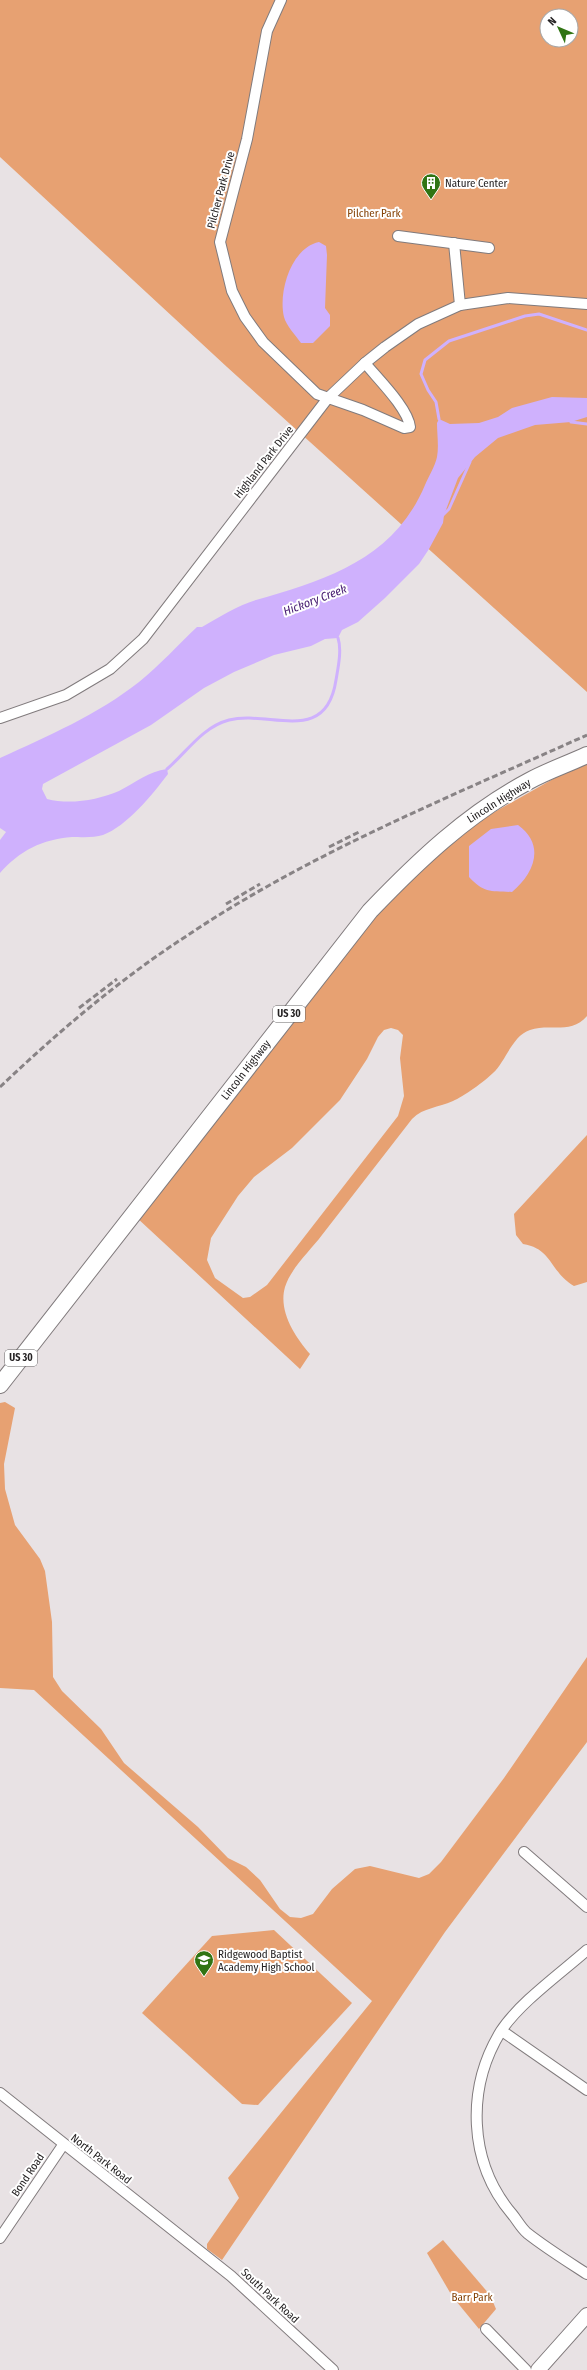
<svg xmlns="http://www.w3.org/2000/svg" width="587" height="2370" font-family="'Fira Sans Condensed',sans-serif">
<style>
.green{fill:#e7a172;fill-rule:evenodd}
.water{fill:#cfb1fd}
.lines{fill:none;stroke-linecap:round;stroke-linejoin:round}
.stream{stroke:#cfb1fd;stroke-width:3}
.street-casing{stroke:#817b7d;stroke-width:12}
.secondary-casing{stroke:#817b7d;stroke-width:16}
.primary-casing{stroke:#817b7d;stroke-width:18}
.street{stroke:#fff;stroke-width:10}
.secondary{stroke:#fff;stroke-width:14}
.primary{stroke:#fff;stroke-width:16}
.rail{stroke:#888385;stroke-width:3;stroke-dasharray:6 3;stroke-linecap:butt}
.labels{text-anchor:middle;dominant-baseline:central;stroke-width:4;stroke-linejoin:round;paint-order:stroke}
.shield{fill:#fff;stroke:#666465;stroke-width:1}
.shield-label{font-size:10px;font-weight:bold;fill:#252223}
.poi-label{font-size:11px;fill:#252223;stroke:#fff;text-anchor:start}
.street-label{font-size:11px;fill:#252223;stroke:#fff}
.park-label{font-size:11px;fill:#864307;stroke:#fff}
.water-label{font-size:12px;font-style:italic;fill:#43186e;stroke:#fff}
</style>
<rect width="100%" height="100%" fill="#e8e2e4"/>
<g class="green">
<path d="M0 0H587V692L227 367 0 157ZM547 16H571V40H547Z"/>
<path d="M587 762V1016C571 1035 549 1023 530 1030 512 1036 506 1061 493 1073 485 1081 463 1097 453 1101 438 1108 424 1107 412 1119 382 1158 352 1196 322 1235 310 1251 291 1268 285 1287 278 1311 295 1337 310 1354L300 1369 136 1217 392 895 453 841 491 814 553 779ZM391 1028 398 1030 403 1035 400 1058 404 1096 398 1116 267 1285 250 1297 243 1298 215 1278 207 1260 211 1238 238 1196 254 1177 292 1148 340 1100 367 1059 378 1037 384 1030Z"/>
<path d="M587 1135V1282L574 1286C549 1271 553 1249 523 1244L516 1235 514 1214Z"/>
<polygon points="5,1402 15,1408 4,1464 5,1489 15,1525 40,1559 45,1571 52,1622 53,1677 62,1691 101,1729 124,1763 198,1827 228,1858 246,1867 260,1880 280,1909 290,1917 301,1918 313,1914 332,1889 355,1869 370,1866 419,1878 429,1874 441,1862 504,1778 587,1657 587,1742 445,1932 222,2260 207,2249 207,2244 239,2198 228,2178 372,2001 34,1690 0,1688 0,1403"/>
<polygon points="274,1930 352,2003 258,2105 242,2104 142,2013 212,1936"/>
<polygon points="443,2240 490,2295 496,2309 479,2329 452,2296 427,2253"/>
</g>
<g class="water">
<path d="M319 242 326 246 327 255 325 308 330 315V326L313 343H301C296 336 286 325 284 317 278 292 291 248 319 242Z"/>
<path d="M552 397 587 398V417L571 422 535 425 498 438 475 457 458 478 444 515 443 523 429 549 419 564 385 598 358 622 342 630 338 638 325 639 311 646 274 655 234 672 204 688 151 725 43 784 42 789 47 799C70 805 98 800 119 791 135 783 149 771 167 769L168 774C152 795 127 826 103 835 94 838 81 837 72 837 43 839 19 851 0 873V840L6 832 0 828V758C48 736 97 715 139 682 160 665 178 645 197 627H202C219 617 237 606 256 600 326 580 394 559 425 485 429 476 435 466 437 457 439 446 437 434 437 423L439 419 450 424 479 423 498 417 512 408Z"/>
<path d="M518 825C546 845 534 874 512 892 490 891 484 893 469 877V846L491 829Z"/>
</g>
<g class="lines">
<g class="stream">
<polyline points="439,419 436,402 428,390 421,374 425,360 449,341 525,316 539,314 587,330"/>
<polyline points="571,422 587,424"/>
<polyline points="441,517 449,509 470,462"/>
<path d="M167 769C186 753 202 727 229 720 270 710 326 746 336 680 338 668 342 650 338 638"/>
</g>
<defs>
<g id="street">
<path d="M281 0 267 31 247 139 220 242 232 291 245 317 263 342 317 394 363 410 404 428 410 427C408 408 377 378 365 363"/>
<polyline points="398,236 489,248"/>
<polyline points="454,243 460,305"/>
<polyline points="0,718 66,695 110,669 143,639 328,398 365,363 385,347 418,324 460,305 508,298 587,304"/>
<polyline points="524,1852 587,1907"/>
<path d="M587 1950C561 1973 519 2003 501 2031 466 2088 468 2162 512 2214 517 2220 521 2228 527 2233 546 2248 567 2261 587 2274"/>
<polyline points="502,2031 587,2090"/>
<polyline points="0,2093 231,2276 333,2370"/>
<polyline points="0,2238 63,2145"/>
<polyline points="486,2329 526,2370"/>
</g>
<polyline id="secondary" points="538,2370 587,2315"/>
<path id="primary" d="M0 1385 370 911C418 861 467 814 529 781 547 771 568 764 587 755"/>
</defs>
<use href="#street" class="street-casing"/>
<use href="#secondary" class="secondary-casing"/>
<use href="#primary" class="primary-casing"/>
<use href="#street" class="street"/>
<use href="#secondary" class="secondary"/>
<use href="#primary" class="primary"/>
<g class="rail">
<polyline points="329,847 361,831"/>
<polyline points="226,904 260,884"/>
<polyline points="79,1008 117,979"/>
<path d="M0 1087C58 1032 120 979 188 935 312 852 452 796 587 735"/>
</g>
</g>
<defs>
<symbol id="building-pin" viewBox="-11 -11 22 30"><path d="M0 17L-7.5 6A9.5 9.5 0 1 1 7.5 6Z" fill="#307413" stroke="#fff"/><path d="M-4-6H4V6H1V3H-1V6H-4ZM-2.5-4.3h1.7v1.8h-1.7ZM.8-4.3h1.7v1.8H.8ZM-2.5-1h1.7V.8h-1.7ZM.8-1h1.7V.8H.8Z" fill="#fff"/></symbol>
<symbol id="school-pin" viewBox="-11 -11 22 30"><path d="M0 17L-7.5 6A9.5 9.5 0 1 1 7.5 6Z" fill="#307413" stroke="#fff"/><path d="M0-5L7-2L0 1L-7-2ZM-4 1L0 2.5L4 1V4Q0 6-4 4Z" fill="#fff"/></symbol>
</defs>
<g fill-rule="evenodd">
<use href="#building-pin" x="420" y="172" width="22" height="30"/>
<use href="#school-pin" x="193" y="1949" width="22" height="30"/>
</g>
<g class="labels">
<g class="shield">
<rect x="273" y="1006" width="32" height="16" rx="3"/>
<rect x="5" y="1350" width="32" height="16" rx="3"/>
</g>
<g class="shield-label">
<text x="289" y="1014">US 30</text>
<text x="21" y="1358">US 30</text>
</g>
<g class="poi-label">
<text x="445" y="183">Nature Center</text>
<text x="218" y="1954">Ridgewood Baptist<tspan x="218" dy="13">Academy High School</tspan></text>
</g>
<g class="street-label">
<text transform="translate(221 190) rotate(-75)">Pilcher Park Drive</text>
<text transform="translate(264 462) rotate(-52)">Highland Park Drive</text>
<text transform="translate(499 801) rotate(-32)">Lincoln Highway</text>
<text transform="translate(246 1070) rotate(-52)">Lincoln Highway</text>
<text transform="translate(101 2159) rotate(38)">North Park Road</text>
<text transform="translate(28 2175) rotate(-56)">Bond Road</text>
<text transform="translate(270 2296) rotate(43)">South Park Road</text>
</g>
<g class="park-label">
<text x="374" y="213">Pilcher Park</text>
<text x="472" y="2297">Barr Park</text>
</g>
<g class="water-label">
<text transform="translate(315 600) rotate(-21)">Hickory Creek</text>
</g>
</g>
<g transform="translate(559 28) rotate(314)"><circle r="19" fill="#ffffff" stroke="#a8a7a7"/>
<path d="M0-3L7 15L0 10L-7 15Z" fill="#307413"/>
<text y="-6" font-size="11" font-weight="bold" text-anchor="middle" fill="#252223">N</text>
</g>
</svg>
